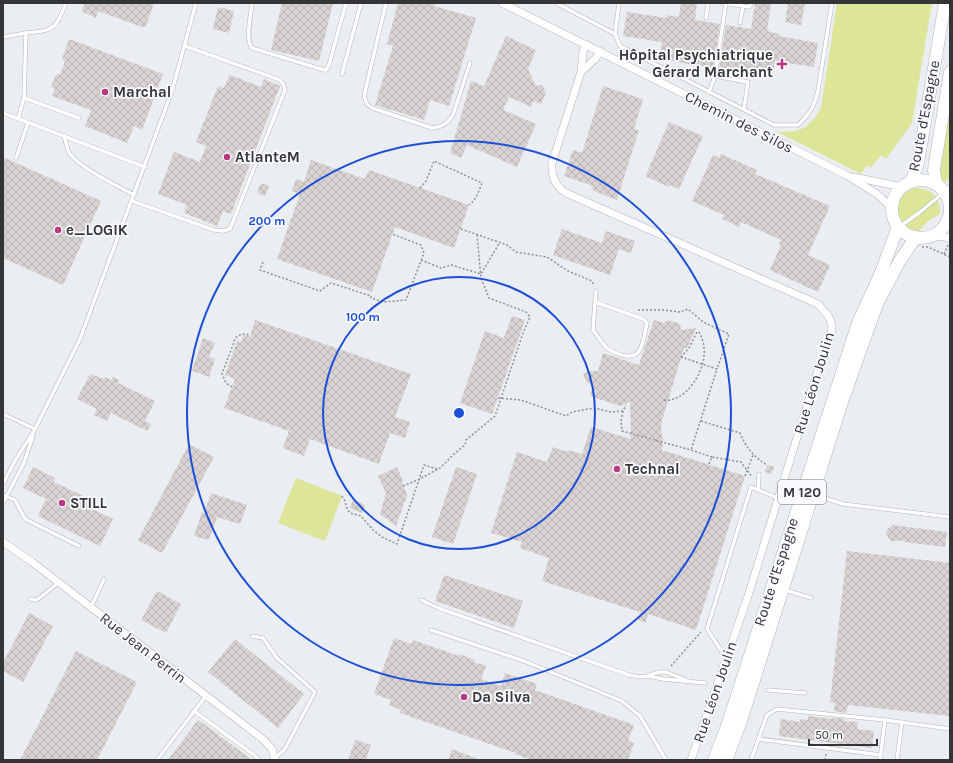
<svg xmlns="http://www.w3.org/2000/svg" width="953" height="763" font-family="Karla,sans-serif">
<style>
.grass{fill:#dde598}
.building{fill:url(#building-cross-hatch)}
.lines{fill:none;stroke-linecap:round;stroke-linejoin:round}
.lane-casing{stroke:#b1b4b8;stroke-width:4.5}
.street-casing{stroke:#b1b4b8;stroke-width:8}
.primary-casing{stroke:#b1b4b8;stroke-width:13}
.path{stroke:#8e9093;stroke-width:1.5;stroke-dasharray:2 2;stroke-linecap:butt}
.lane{stroke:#fff;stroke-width:3.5}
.street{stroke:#fff;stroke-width:7}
.primary{stroke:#fff;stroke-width:12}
.ring{fill:none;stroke:#1d4ed8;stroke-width:2}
.poi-dot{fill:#b93882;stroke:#f8fafe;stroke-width:1.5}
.labels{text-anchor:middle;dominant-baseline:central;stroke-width:3.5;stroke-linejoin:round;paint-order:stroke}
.shield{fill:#f8fafe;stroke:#6f7073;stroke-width:1}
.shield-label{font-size:14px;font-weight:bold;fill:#343537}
.poi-label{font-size:15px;font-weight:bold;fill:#343537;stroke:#f8fafe;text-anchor:start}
.street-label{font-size:15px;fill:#343537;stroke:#f8fafe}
.centre{fill:#1d4ed8;stroke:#f8fafe;stroke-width:2}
.ring-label{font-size:12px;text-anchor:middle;font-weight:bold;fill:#1d4ed8;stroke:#f8fafe;stroke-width:3.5;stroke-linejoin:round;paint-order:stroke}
</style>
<defs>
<pattern id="building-cross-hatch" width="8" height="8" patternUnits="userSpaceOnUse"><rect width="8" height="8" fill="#d8d3d2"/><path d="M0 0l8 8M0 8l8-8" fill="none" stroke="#bab6b5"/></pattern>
</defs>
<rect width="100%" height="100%" fill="#eaedf1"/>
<g class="grass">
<path d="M837 3H932L912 123 886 159 881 155 871 168 867 165 861 174 777 132C801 132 809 129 821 108Z"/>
<polygon points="950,100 950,178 943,183 940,173"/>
<path d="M915 188C932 188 941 198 940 214L928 221 919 231C892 227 889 197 915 188Z"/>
<polygon points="296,478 342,496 325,541 278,523"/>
</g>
<g class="building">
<polygon points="85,3 154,3 146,26 142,27 98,11 96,18 90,15 84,13 82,9"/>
<polygon points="282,3 333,3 319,61 271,50"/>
<polygon points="398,3 435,3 434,6 476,18 449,106 430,100 424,120 375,105 393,46 387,44"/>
<polygon points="681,3 697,3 695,20 720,24 713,68 659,59 662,42 623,36 627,12 666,18 666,15 679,17"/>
<polygon points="755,3 771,3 767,31 779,34 779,36 818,43 814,67 775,61 772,77 719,69 726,25 751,29"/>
<polygon points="788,3 805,3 801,25 785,22"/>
<polygon points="218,7 234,11 229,33 213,29"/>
<polygon points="506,36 536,50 528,69 536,86 542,85 546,93 541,104 533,101 531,107 509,97 503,110 536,124 517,167 467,145 461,158 450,153 471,81 484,86"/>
<polygon points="69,39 163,74 142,130 134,126 127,143 85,126 91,110 52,96 55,88 51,87 56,74 60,75 65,61 62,59"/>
<polygon points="230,75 261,87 264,79 280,86 231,214 223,211 217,226 184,213 187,205 158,194 174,152 200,162 206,146 196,142 216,91 218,86 224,88"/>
<polygon points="603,86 643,99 634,129 639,130 617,200 592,190 593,186 564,176 573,150 582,153"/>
<polygon points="669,122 703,136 679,189 669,185 669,187 647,177 647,175 646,175"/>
<polygon points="721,154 757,170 755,174 830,206 808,255 830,265 818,292 770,270 781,245 779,244 781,240 741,222 739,227 722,219 724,215 692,201 713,155 719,158"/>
<polygon points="3,157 101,201 63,285 3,258"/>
<polygon points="311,160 365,179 369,170 469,205 454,248 395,227 372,292 277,259 300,194 292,191 296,179 304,182"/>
<polygon points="261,183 269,186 265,196 257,193"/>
<polygon points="562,229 602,243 606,231 635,241 631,253 619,249 610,275 553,255"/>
<polygon points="512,316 525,320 492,414 460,403 485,331 504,338"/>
<polygon points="255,320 411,374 395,417 410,422 405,438 390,433 379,464 310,439 304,456 283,448 289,431 224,408 235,379 225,375 237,341 241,343 244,335 250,337"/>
<polygon points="654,320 664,323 668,320 680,324 681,330 696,328 687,348 684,348 662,420 661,428 663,442 662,450 745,476 696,630 648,614 646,623 638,620 640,612 542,581 549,558 520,548 522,542 491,533 517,452 547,462 553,447 567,452 568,450 582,454 591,427 631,439 630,402 620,406 593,397 590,395 593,386 587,382 583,374 589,371 598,371 603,353 639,365"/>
<polygon points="203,338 215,343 209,357 215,359 209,377 192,371"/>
<polygon points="90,374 104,379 105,377 111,380 113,377 119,380 118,383 155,401 145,421 151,424 147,431 111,413 107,421 94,415 97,409 77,399"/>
<polygon points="189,444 214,457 162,553 138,540"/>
<polygon points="767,465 774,467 772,474 765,472"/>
<polygon points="33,467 55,478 54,482 92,500 88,507 113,519 100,546 38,516 46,499 23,488"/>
<polygon points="397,467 403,481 402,482 407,495 396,526 380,514 386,493 378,476"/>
<polygon points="456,467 477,474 453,544 432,537"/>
<polygon points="211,493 247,505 240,524 217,517 209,540 194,536 202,512 204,513"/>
<polygon points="353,500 365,505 362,513 350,508"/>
<polygon points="892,525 947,532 945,547 904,542 905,540 895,541 892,541 889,539 886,533 887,530"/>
<polygon points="847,551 950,563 950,716 848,705 846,713 834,711 835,703 830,702"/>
<polygon points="444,575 523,601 514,628 435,601"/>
<polygon points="157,591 181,604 166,633 141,620"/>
<polygon points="29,613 53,626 23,682 3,671 3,663"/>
<polygon points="394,638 412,644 413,640 459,656 459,654 475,660 474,662 486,666 481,679 501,686 505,673 537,684 535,690 634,725 628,741 634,743 628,760 531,760 515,754 516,753 400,713 401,710 389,705 391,700 374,694"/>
<polygon points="235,639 304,694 278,728 208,672"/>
<polygon points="76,651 137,682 97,760 20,760"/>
<polygon points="808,716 832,719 833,718 845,719 844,721 858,722 857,729 874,731 872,748 779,736 781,719 800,722 801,719 808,720"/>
<polygon points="198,720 204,724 252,760 168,760"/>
<polygon points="355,740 371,745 366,760 348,760"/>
<polygon points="452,749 478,759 478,760 448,760"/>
</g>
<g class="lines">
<defs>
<g id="lane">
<path d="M252 3C251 14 245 40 252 48L324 70H326L329 65 346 3"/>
<path d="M386 3 364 96 367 104 372 108 432 128C442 127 447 124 453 115L470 63"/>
<polyline points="556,3 615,34"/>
<path d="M619 3 615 34 620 46 774 125H798C810 114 814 107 818 91L832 3"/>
<polyline points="723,3 750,7 750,3"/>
<polyline points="706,18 708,3"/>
<polyline points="740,23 743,6"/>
<polyline points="3,37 26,33"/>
<polyline points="342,74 361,3"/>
<polyline points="715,76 748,82 744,109"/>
<polyline points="709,92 715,76 726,3"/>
<polyline points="24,98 79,118"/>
<polyline points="3,113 145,167"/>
<path d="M18 119 24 98 26 33C55 30 55 30 66 3"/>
<path d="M64 136C66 141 67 150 70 154 80 168 118 186 134 195"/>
<polyline points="16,158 28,123"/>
<polyline points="132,201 214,230 223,231 230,229 285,90 283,84 280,80 185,46"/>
<polyline points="899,227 919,213 950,187"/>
<path d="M595 302 643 319 647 323C645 332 644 343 639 351 633 361 615 354 607 348 602 344 598 336 593 330L595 302 596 291"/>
<polyline points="3,414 35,429"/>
<polyline points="759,474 758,490 778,498"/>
<polyline points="3,484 16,459 34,431 80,339 172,91 196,3"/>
<polyline points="3,495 15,500 25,519 79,546"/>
<polyline points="815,495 843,504 950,517"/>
<polyline points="3,503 24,463 33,436"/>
<polyline points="785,590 811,598"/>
<polyline points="30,599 37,600 58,583"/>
<polyline points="421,600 438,608 629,675 640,677 647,676 659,672 666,672 688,681"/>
<polyline points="91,607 104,579"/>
<polyline points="431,630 524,661 622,701 640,716 666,760"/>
<polyline points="252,636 263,638 277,658 315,692 285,749 275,758"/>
<polyline points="726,658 707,629 751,487 758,490"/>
<polyline points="648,676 663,679 705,683"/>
<polyline points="768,690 805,693"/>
<polyline points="194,711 254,755 259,760"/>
<polyline points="759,739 881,755"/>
<polyline points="157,760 206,696"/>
<polyline points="751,760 767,715 777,709 885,720 950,729"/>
<polyline points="880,760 885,720"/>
<polyline points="897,760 902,722"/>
</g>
<g id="street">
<polyline points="502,3 848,176 877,194 892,208"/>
<path d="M586 44 583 52 581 72 552 163C551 176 555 186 566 193L818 304 829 317 832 325 831 335 817 373 748 596 691 760"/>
<polyline points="581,72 596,58 600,51"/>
<polyline points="854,177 902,187"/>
<polyline points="949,215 950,216"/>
<polyline points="932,235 950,238"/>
<polyline points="3,542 32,562 264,740 272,749 275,760"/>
</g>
<g id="primary">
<circle cx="921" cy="209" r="29"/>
<polyline points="911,182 918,163 945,3"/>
<polyline points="936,184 934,170 936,157 950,72"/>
<polyline points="714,760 727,726 858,323 880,275 898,227"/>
<polyline points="726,760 741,721 843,399 877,304 899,262 916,237"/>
</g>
</defs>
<use href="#lane" class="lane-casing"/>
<use href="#street" class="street-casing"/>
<use href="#primary" class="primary-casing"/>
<g class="path">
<path d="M420 188 426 181 434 161 482 183C479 191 476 200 469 205"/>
<polyline points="461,229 507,245 516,252 547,257 568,271 592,281 594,286"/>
<polyline points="922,247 928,247 950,257"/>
<polyline points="944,254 948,245"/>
<polyline points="421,260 441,268 451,265 481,274 500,242"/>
<polyline points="263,262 260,270 320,291 331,283 371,296 371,298 383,302 406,300 424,253 421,245 392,234"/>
<polyline points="638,310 664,310 680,312 688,309 703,322 729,334 717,369"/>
<polyline points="681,357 717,369 691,450"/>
<polyline points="232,387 226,383 222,374 234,342 235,338 242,334 250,335"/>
<polyline points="498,398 521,400 566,416 572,412 594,408 611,412 623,411 626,405"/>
<path d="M664 400C685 403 703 373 704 356 705 347 703 339 699 332H697L689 348 681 357"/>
<polyline points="623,411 621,421 622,431 691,450 712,457"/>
<path d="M701 421 740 433C746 448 754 457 767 465"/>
<polyline points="709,464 712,457 741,462 752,477"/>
<polyline points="745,476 753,455"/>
<polyline points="403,486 418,480 440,468 454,454 465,445 466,440 495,416 523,333 530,317 526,312 489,298 481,278 477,235"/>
<polyline points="342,496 345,501 347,509 350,513 361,516 373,530 382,537 397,544 424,465 437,469"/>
<polyline points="671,666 701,632"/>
<polyline points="825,760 826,754"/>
</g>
<use href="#lane" class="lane"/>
<use href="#street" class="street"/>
<use href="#primary" class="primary"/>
</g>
<g class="ring">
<circle cx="459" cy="413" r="136"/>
<circle cx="459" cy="413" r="272"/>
</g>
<g class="poi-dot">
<path d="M780 58h4v4h4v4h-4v4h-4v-4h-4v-4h4z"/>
<circle cx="105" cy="92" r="4"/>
<circle cx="227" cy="157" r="4"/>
<circle cx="58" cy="230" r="4"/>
<circle cx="617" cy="469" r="4"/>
<circle cx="62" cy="503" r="4"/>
<circle cx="464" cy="697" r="4"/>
</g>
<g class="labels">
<rect class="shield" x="778" y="480" width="48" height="24" rx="3"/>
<g class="shield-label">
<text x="802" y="492">M 120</text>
</g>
<g class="poi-label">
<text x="773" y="55" text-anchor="end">Hôpital Psychiatrique<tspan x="773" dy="17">Gérard Marchant</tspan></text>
<text x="113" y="92">Marchal</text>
<text x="235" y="157">AtlanteM</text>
<text x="66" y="230">e_LOGIK</text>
<text x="625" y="469">Technal</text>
<text x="70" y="503">STILL</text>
<text x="472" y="697">Da Silva</text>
</g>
<g class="street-label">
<text transform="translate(924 116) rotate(-79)">Route d'Espagne</text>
<text transform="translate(739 122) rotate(27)">Chemin des Silos</text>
<text transform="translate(814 383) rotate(-73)">Rue Léon Joulin</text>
<text transform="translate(776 572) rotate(-72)">Route d'Espagne</text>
<text transform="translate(143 648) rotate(38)">Rue Jean Perrin</text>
<text transform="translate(715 692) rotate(-71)">Rue Léon Joulin</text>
</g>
</g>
<circle cx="459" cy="413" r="6" class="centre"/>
<g class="ring-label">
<text x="267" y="225">200 m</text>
<text x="363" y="321">100 m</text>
</g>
<rect width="953" height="763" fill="none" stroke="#343537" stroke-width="8"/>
<path d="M809 739v6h68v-6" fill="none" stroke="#343537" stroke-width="2"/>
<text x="815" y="739" font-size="12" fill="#343537" stroke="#f8fafe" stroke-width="3" paint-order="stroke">50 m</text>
</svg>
